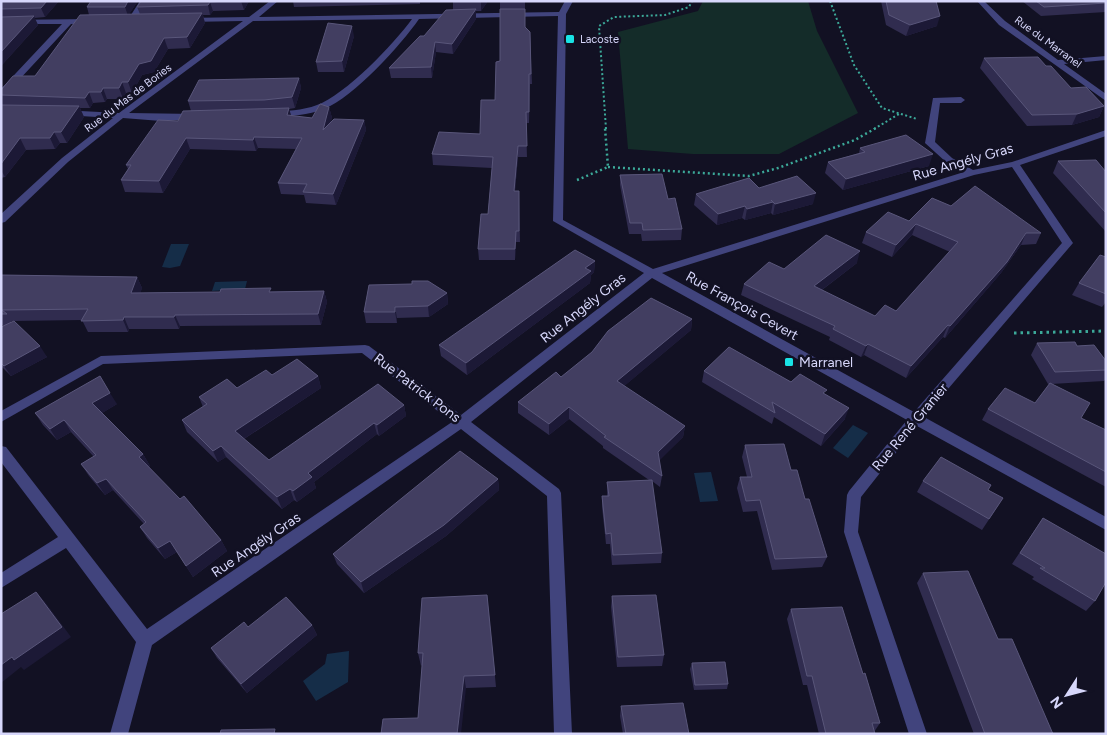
<svg xmlns="http://www.w3.org/2000/svg" width="1107" height="735" font-family="Figtree,sans-serif">
<style>
.green{fill:#142c29}
.water{fill:#152d48}
.lines{fill:none;stroke-linecap:round;stroke-linejoin:round}
.path-far2{stroke:#3ca999;stroke-width:2;stroke-dasharray:2 2.5;stroke-linecap:butt}
.path-far1{stroke:#3ca999;stroke-width:2.5;stroke-dasharray:2 3;stroke-linecap:butt}
.path{stroke:#3ca999;stroke-width:3;stroke-dasharray:2.5 4;stroke-linecap:butt}
.minor{fill:#41447d;fill-rule:evenodd}
.wall{fill:#302c4f}
.shaded-wall{fill:#1c1936}
.building{fill:#423e61;stroke:#59567a}
.poi-dot{fill:#19e3e5;stroke:#121123;stroke-width:2}
.labels{text-anchor:middle;dominant-baseline:central;stroke-width:5;stroke-linejoin:round;paint-order:stroke}
.far-poi-label{font-size:11px;fill:#d7d7fb;stroke:#121123;text-anchor:start}
.far-street-label{font-size:11px;fill:#d7d7fb;stroke:#121123}
.street-label{font-size:14px;fill:#d7d7fb;stroke:#121123}
.poi-label{font-size:14px;fill:#d7d7fb;stroke:#121123;text-anchor:start}
</style>
<rect width="100%" height="100%" fill="#121123"/>
<polygon class="green" points="703,1 808,1 817,31 858,113 779,154 693,154 628,149 618,32 698,11"/>
<g class="water">
<polygon points="171,244 189,244 180,266 170,268 162,267"/>
<polygon points="247,281 245,289 212,291 215,282"/>
<polygon points="853,425 868,433 848,458 833,448"/>
<polygon points="711,472 718,501 700,502 694,473"/>
<polygon points="349,651 348,682 316,701 303,681 325,664 327,654"/>
</g>
<g class="lines">
<g class="path-far2">
<polyline points="830,1 854,65 882,108 917,119"/>
<polyline points="606,129 599,26 614,17 665,15 689,7 692,1"/>
<polyline points="874,129 899,114"/>
</g>
<g class="path-far1">
<polyline points="608,167 749,176 778,168 855,140 876,128"/>
<polyline points="577,180 608,167 605,128"/>
</g>
<polyline class="path" points="1014,333 1106,331"/>
<g class="minor">
<polygon points="140,1 148,1 134,23 128,23 127,21"/>
<path d="M270 1H278L259 17 559 12 565 1H573L566 14 563 220 653 269 964 172 946 162 925 143 933 98 961 97 965 100 961 103H940L935 142 952 158 973 170 1012 162 1106 130V136L1020 165 1073 243 924 417 1106 517V530L917 426 861 497 858 532 927 734H909L844 532 847 495 849 491 907 420 652 278 471 422 559 489 561 493 572 734H554L547 496 461 429 152 645 128 734H110L136 642 66 548 1 588V573L58 537 1 462V446L6 447 147 629 452 422 362 353 103 364 1 422V411L101 356 365 345 369 346 461 415 644 273 553 221 558 16 419 19C401 45 354 97 324 109 308 115 291 116 274 118L270 115 271 113C286 110 302 111 317 105 345 95 394 44 412 19L253 21 129 113 196 114 199 115V119L161 121 123 118 68 162 5 222 1 223V214L62 158 113 118 64 115 61 114V110L119 113 243 21 187 22 183 20 184 18 249 17ZM1012 167 1062 243 914 412 662 273 974 175Z"/>
<polygon points="977,1 984,1 1005,21 1058,60 1106,56 1106,60 1064,64 1106,94 1106,101 999,25"/>
<polygon points="92,19 96,21 95,23 71,24 4,96 1,97 1,89 62,24 1,24 1,20"/>
</g>
</g>
<g class="wall">
<polygon points="1,1 59,1 45,17 34,18 38,25 1,66"/>
<polygon points="91,1 138,1 129,14 140,14 137,7 141,1 249,1 244,10 213,11 210,15 203,15 205,23 190,48 168,49 154,72 142,75 132,93 126,93 123,99 107,99 105,102 93,103 90,108 80,108 84,117 67,143 60,143 55,149 26,150 5,177 1,178 1,90 35,76 89,15 87,7"/>
<polygon points="293,1 420,1 420,4 294,7"/>
<polygon points="453,1 488,1 481,11 476,11 476,19 453,54 436,52 432,78 391,78 389,68 453,10"/>
<polygon points="500,1 525,1 525,27 530,32 532,84 530,84 529,123 526,123 527,157 518,157 515,191 519,191 520,242 516,242 515,260 479,260 478,249 488,214 492,168 433,165 432,154 480,134 495,100 500,61"/>
<polygon points="881,1 936,1 937,26 906,36 886,25"/>
<polygon points="1022,1 1106,1 1106,12 1041,16"/>
<polygon points="354,36 344,72 318,72 316,62"/>
<polygon points="984,58 1046,66 1071,88 1104,106 1099,117 1072,125 1027,126 980,68"/>
<polygon points="299,78 301,88 295,108 289,109 291,116 312,118 329,107 332,118 330,123 364,120 366,130 336,205 306,203 304,195 281,194 278,183 296,149 258,148 256,151 190,149 163,193 125,192 121,180 128,169 126,165 191,111 188,101"/>
<polygon points="860,148 929,166 843,190 825,173 828,162 859,153"/>
<polygon points="1058,161 1106,172 1106,232 1053,173"/>
<polygon points="620,175 668,199 682,229 681,240 642,241 641,234 629,234 620,185"/>
<polygon points="759,188 813,204 773,215 771,213 745,220 742,218 717,225 694,205 696,194"/>
<polygon points="951,206 1041,233 1036,244 1021,245 1001,273 945,338 943,337 906,378 864,355 861,357 829,340 830,337 741,295 744,284 784,269 857,263 822,290 875,316 896,311 950,252 912,235 892,257 862,243 866,232 909,221"/>
<polygon points="1106,257 1106,302 1102,307 1072,295 1079,283"/>
<polygon points="595,261 594,272 591,275 590,283 467,375 441,356 439,345"/>
<polygon points="1,275 137,277 142,288 140,293 324,291 327,302 321,325 180,326 179,329 129,329 128,332 88,332 82,320 11,321 47,357 11,376 1,366 1,327 5,325 1,325"/>
<polygon points="447,293 448,304 429,317 397,318 397,323 366,323 364,312"/>
<polygon points="692,319 691,330 624,386 685,426 683,437 659,460 662,476 660,487 652,481 662,553 661,563 612,565 610,544 606,544 602,507 602,496 607,496 607,482 649,480 603,448 603,446 569,419 549,435 518,413 518,402 561,377"/>
<polygon points="1037,343 1077,346 1106,361 1106,379 1104,381 1051,384 1081,418 1106,430 1106,487 982,420 988,409 1035,403 1050,384 1048,384 1031,355"/>
<polygon points="704,371 791,382 825,394 845,419 821,446 774,417 772,424 702,382"/>
<polygon points="272,375 318,376 321,388 244,439 269,460 404,405 406,416 379,436 377,434 314,482 316,488 297,502 294,500 282,509 226,457 218,462 187,432 182,420 203,407 199,397 237,388"/>
<polygon points="117,404 102,413 143,454 150,466 148,467 221,540 227,551 193,577 177,552 165,559 147,538 140,527 144,524 113,490 105,495 89,476 81,464 94,457 71,432 57,440 43,425 35,413"/>
<polygon points="745,445 791,470 805,499 827,557 822,567 772,570 757,511 743,512 737,488 740,477 747,477 742,457"/>
<polygon points="498,479 499,490 446,536 364,593 337,564 333,554"/>
<polygon points="923,481 1003,498 982,530 917,492"/>
<polygon points="1043,518 1095,601 1086,611 1032,579 1034,577 1012,564"/>
<polygon points="923,573 998,639 1053,734 974,734 917,583"/>
<polygon points="487,595 496,687 466,688 418,718 422,665 421,666 418,653"/>
<polygon points="612,596 664,655 662,666 617,667 611,607"/>
<polygon points="791,609 863,674 880,723 874,732 875,734 819,734 807,685 803,685 787,619"/>
<polygon points="312,625 317,635 247,693 217,658 211,648 248,627"/>
<polygon points="692,663 728,684 727,689 694,690 690,669"/>
<polygon points="621,706 689,734 623,734 620,716"/>
</g>
<g class="shaded-wall">
<polygon points="47,1 59,1 45,17 41,8"/>
<polygon points="128,1 138,1 128,16 125,7"/>
<polygon points="241,1 249,1 244,10"/>
<polygon points="481,1 488,1 481,11"/>
<polygon points="210,2 213,11 210,15 208,5"/>
<polygon points="476,9 476,19 453,54 452,44"/>
<polygon points="202,13 205,23 190,48 187,37"/>
<polygon points="34,16 38,25 1,66 1,52"/>
<polygon points="940,16 937,26 906,36 910,25"/>
<polygon points="352,26 354,36 344,72 342,61"/>
<polygon points="164,38 168,49 154,72 142,75 132,93 128,82 139,64"/>
<polygon points="435,42 436,52 432,78 431,67"/>
<polygon points="299,78 301,88 295,108 292,97"/>
<polygon points="122,82 126,93 123,99 119,88"/>
<polygon points="103,88 107,99 105,102 101,92"/>
<polygon points="89,92 93,103 90,108 85,98"/>
<polygon points="79,106 84,117 67,143 61,132"/>
<polygon points="1104,106 1099,117 1072,125 1077,114"/>
<polygon points="329,107 332,118 325,141 323,130"/>
<polygon points="289,108 292,119 287,115"/>
<polygon points="364,120 366,130 336,205 333,194"/>
<polygon points="54,132 60,143 55,149 50,138"/>
<polygon points="254,137 258,148 256,151 253,140"/>
<polygon points="20,138 26,150 5,177 1,170 1,164"/>
<polygon points="186,138 190,149 163,193 159,181"/>
<polygon points="518,146 518,157 514,202 514,191"/>
<polygon points="933,154 929,166 843,190 846,179"/>
<polygon points="816,193 813,204 773,215 775,204"/>
<polygon points="773,202 771,213 745,220 747,209"/>
<polygon points="745,206 742,218 717,225 718,214"/>
<polygon points="916,224 912,235 892,257 896,245"/>
<polygon points="516,231 516,242 515,260 515,249"/>
<polygon points="1026,233 1021,245 1001,273 945,338 950,326"/>
<polygon points="860,251 857,263 811,298 814,286"/>
<polygon points="595,261 594,272 591,275 590,283 467,375 466,363"/>
<polygon points="137,277 142,288 137,305 131,293"/>
<polygon points="324,291 327,302 321,325 318,314"/>
<polygon points="447,293 448,304 429,317 428,306"/>
<polygon points="395,307 397,318 397,323 395,312"/>
<polygon points="175,315 180,326 179,329 174,317"/>
<polygon points="124,317 129,329 128,332 123,320"/>
<polygon points="692,319 691,330 616,393 617,381"/>
<polygon points="948,325 943,337 906,378 911,366"/>
<polygon points="868,344 864,355 861,357 866,346"/>
<polygon points="40,346 47,357 11,376 4,366"/>
<polygon points="318,376 321,388 239,442 235,431"/>
<polygon points="110,393 117,404 99,415 92,403"/>
<polygon points="404,405 406,416 379,436 377,425"/>
<polygon points="569,407 569,419 549,435 549,424"/>
<polygon points="849,408 845,419 821,446 825,434"/>
<polygon points="64,420 71,432 57,440 50,429"/>
<polygon points="374,423 377,434 314,482 316,488 297,502 293,491 308,473"/>
<polygon points="685,426 683,437 657,463 658,452"/>
<polygon points="221,446 226,457 218,462 213,451"/>
<polygon points="143,454 150,466 146,469 139,457"/>
<polygon points="106,479 113,490 105,495 97,483"/>
<polygon points="498,479 499,490 446,536 364,593 361,582"/>
<polygon points="290,489 294,500 282,509 277,497"/>
<polygon points="221,540 227,551 193,577 186,566"/>
<polygon points="170,541 177,552 165,559 158,548"/>
<polygon points="36,592 45,602 71,637 24,670 21,667 1,683 1,665 12,657"/>
<polygon points="312,625 317,635 247,693 241,684"/>
<polygon points="464,676 466,688 461,734 457,734"/>
</g>
<g class="building">
<polygon points="1,1 47,1 41,8 1,9"/>
<polygon points="91,1 128,1 125,7 87,7"/>
<polygon points="141,1 228,1 210,2 208,5 137,7"/>
<polygon points="886,1 936,1 940,16 910,25 889,15"/>
<polygon points="1036,1 1106,1 1106,3 1044,7"/>
<polygon points="476,9 452,44 435,42 431,67 389,68 420,36 424,36 446,10"/>
<polygon points="500,9 525,9 525,27 530,32 531,74 529,74 529,112 526,112 527,146 518,146 514,191 519,191 519,231 516,231 515,249 478,249 481,214 488,214 493,157 432,154 439,132 480,134 481,100 495,100 496,62 500,61"/>
<polygon points="202,13 187,37 164,38 151,61 139,64 128,82 122,82 119,88 103,88 101,92 89,92 85,98 1,95 1,90 13,76 35,76 80,15"/>
<polygon points="34,16 1,52 1,17"/>
<polygon points="328,23 352,26 342,61 316,62"/>
<polygon points="1038,57 1046,66 1051,66 1071,88 1086,87 1104,106 1077,114 1032,115 984,58"/>
<polygon points="299,78 292,97 264,100 188,101 199,80"/>
<polygon points="320,104 329,107 323,130 334,119 364,120 333,194 303,192 307,184 278,183 302,138 254,137 253,140 186,138 159,181 121,180 131,165 126,165 158,120 178,121 183,111 289,108 287,115 312,118"/>
<polygon points="1,105 79,106 61,132 54,132 50,138 20,138 1,164"/>
<polygon points="906,135 933,154 846,179 828,162 865,152 860,148"/>
<polygon points="1096,160 1106,172 1106,213 1058,161"/>
<polygon points="662,174 668,199 675,198 682,229 643,230 642,223 630,223 620,175"/>
<polygon points="797,176 816,193 775,204 771,200 773,202 747,209 745,206 718,214 696,194 749,178 759,188"/>
<polygon points="975,186 1041,233 1026,233 1007,262 950,326 948,325 911,366 868,344 866,346 833,329 835,326 744,284 769,262 784,269 826,235 860,251 814,286 875,316 885,305 896,311 958,242 916,224 896,245 866,232 888,212 909,221 932,198 951,206"/>
<polygon points="575,250 595,261 585,268 591,271 466,363 439,345"/>
<polygon points="1100,255 1106,257 1106,294 1079,283"/>
<polygon points="1,275 137,277 131,293 220,292 221,289 271,288 269,292 324,291 318,314 175,315 174,317 124,317 123,320 81,321 88,309 2,310 7,314 1,314"/>
<polygon points="412,281 428,281 447,293 428,306 395,307 395,312 364,312 369,285 412,284"/>
<polygon points="651,298 692,319 617,381 685,426 658,452 662,476 604,437 606,436 569,407 549,424 518,402 556,372 561,377 592,352 608,331"/>
<polygon points="14,321 40,346 4,366 1,363 1,327"/>
<polygon points="1075,342 1077,346 1094,345 1106,361 1106,370 1055,372 1037,343"/>
<polygon points="729,347 791,382 800,374 827,390 823,393 849,408 825,434 772,402 775,413 704,371"/>
<polygon points="297,359 318,376 235,431 269,460 378,384 404,405 377,425 374,423 308,473 312,477 293,491 290,489 277,497 221,446 213,451 182,420 207,404 199,397 227,379 237,388 266,370 272,375"/>
<polygon points="100,376 110,393 92,403 143,454 139,457 180,499 184,496 221,540 186,566 170,541 158,548 140,527 146,522 106,479 97,483 81,464 96,455 64,420 50,429 35,413"/>
<polygon points="1050,383 1090,403 1081,418 1106,430 1106,472 988,409 1005,388 1035,403"/>
<polygon points="784,444 791,470 797,470 805,499 809,499 827,557 775,559 760,500 746,501 740,477 752,477 745,445"/>
<polygon points="460,451 498,479 444,525 361,582 333,554"/>
<polygon points="941,457 991,485 988,490 1003,498 989,519 923,481"/>
<polygon points="652,480 662,553 613,555 611,533 606,534 602,496 609,496 607,482"/>
<polygon points="1043,518 1106,554 1106,582 1095,601 1040,568 1045,568 1020,553"/>
<polygon points="968,571 998,639 1012,639 1053,734 985,734 923,573"/>
<polygon points="36,592 62,627 14,660 12,657 1,665 1,614"/>
<polygon points="487,595 495,675 464,676 457,734 381,734 383,719 418,718 423,653 418,653 422,598"/>
<polygon points="656,595 664,655 618,657 612,596"/>
<polygon points="286,597 312,625 241,684 211,648 244,622 248,627"/>
<polygon points="842,607 863,674 865,673 880,723 872,723 875,734 826,734 812,676 807,676 791,609"/>
<polygon points="725,662 728,684 695,685 692,663"/>
<polygon points="683,703 689,734 626,734 621,706"/>
<polygon points="275,729 274,734 220,734 221,730"/>
</g>
<g class="poi-dot">
<rect x="565" y="34" width="10" height="10" rx="2.5"/>
<rect x="784" y="357" width="10" height="10" rx="2.5"/>
</g>
<g class="labels">
<g class="far-poi-label">
<text x="580" y="39">Lacoste</text>
</g>
<g class="far-street-label">
<text transform="translate(1048 42) rotate(36)">Rue du Marranel</text>
<text transform="translate(128 98) rotate(-37)">Rue du Mas de Bories</text>
</g>
<g class="street-label">
<text transform="translate(963 162) rotate(-16)">Rue Angély Gras</text>
<text transform="translate(742 306) rotate(29)">Rue François Cevert</text>
<text transform="translate(583 308) rotate(-38)">Rue Angély Gras</text>
<text transform="translate(417 388) rotate(37)">Rue Patrick Pons</text>
<text transform="translate(910 427) rotate(-50)">Rue René Granier</text>
<text transform="translate(256 545) rotate(-34)">Rue Angély Gras</text>
</g>
<g class="poi-label">
<text x="799" y="362">Marranel</text>
</g>
</g>
<rect width="1107" height="735" fill="none" stroke="#d7d7fb" stroke-width="5"/>
<g transform="translate(1067 695) rotate(234)" stroke="#121123" stroke-width="4" paint-order="stroke">
<path d="M0-4L9 19L0 12L-9 19Z" fill="#d7d7fb"/>
<text y="-8" font-size="14" font-weight="bold" text-anchor="middle" fill="#d7d7fb">N</text>
</g>
</svg>
